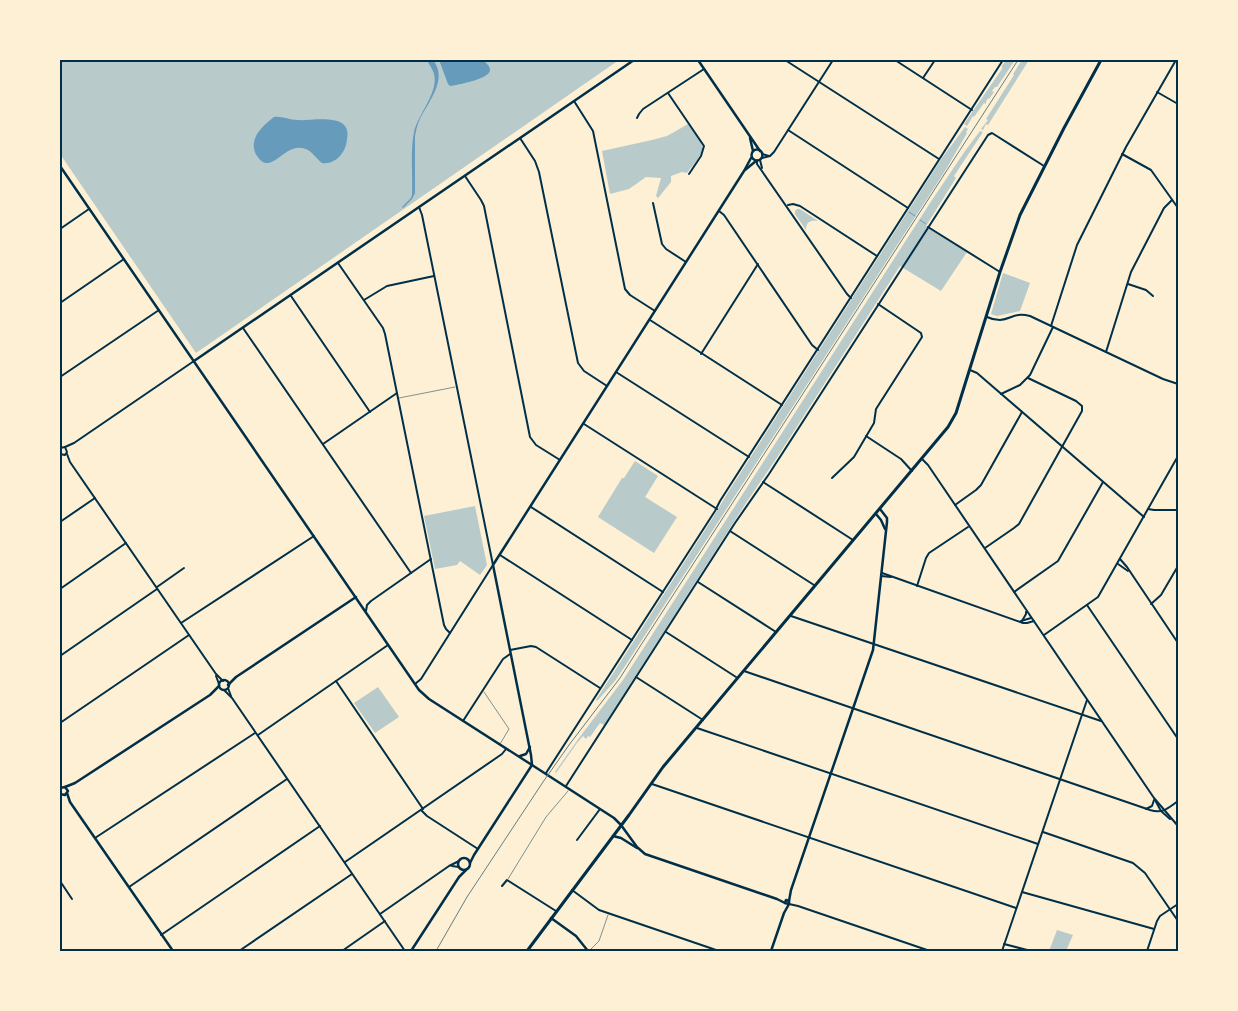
<svg xmlns="http://www.w3.org/2000/svg" width="1238" height="1011" font-family="'Public Sans',sans-serif">
<style>
.green{fill:#b9caca}
.water{fill:#669bbc}
.lines{fill:none;stroke-linecap:round;stroke-linejoin:round}
.stream{stroke:#669bbc;stroke-width:1}
.service{stroke:#003049;stroke-width:0.5}
.minor{stroke:#003049;stroke-width:2}
.tertiary{stroke:#003049;stroke-width:2.5}
.secondary{stroke:#003049;stroke-width:2.5}
.primary{stroke:#003049;stroke-width:3}
.rail{stroke:#657d81;stroke-width:1}
.neatline{fill:none;stroke:#003049;stroke-width:2}
</style>
<rect width="100%" height="100%" fill="#fdf0d5"/>
<g class="green">
<polygon points="60,60 619,60 196,353 60,154"/>
<polygon points="1006,60 1015,60 997,87 995,87 992,91 994,92 989,99 988,98 986,102 986,104 984,103 974,117 973,116 967,126 964,124 1002,69 1002,66"/>
<polygon points="1022,60 1029,60 988,125 986,124 983,130 981,129 988,120 986,119 1014,75 1013,74"/>
<path d="M688 124C692 130 700 138 702 145 704 154 692 166 687 173L682 172 671 176V182L658 198 656 196 661 178 646 177 629 189 610 194 602 151 652 140 667 136Z"/>
<polygon points="965,127 968,129 966,132 967,133 945,171 627,663 615,681 597,701 596,700 712,519 727,494 942,158"/>
<polygon points="980,131 983,132 954,176 956,178 926,226 967,252 941,291 900,266 778,456 746,503 604,725 600,723 590,737 588,736 586,739 583,736 577,743 556,773 555,772 579,738 623,680 930,203 965,151"/>
<path d="M797 209H800L818 221C810 220 806 222 806 230L795 214V211Z"/>
<polygon points="1003,273 1030,283 1020,311 997,316 991,314"/>
<polygon points="635,461 658,476 645,497 677,517 654,553 598,517 622,478 624,478"/>
<polygon points="475,506 487,565 480,575 460,561 457,565 435,569 424,516"/>
<polygon points="378,687 399,717 375,733 354,703"/>
<polygon points="1057,930 1073,935 1066,951 1049,951"/>
</g>
<g class="water">
<path d="M427 60H433C449 80 427 103 419 121 417 126 416 131 415 136V193L412 199 403 208 402 207 411 198 412 195C413 174 410 152 414 132 418 114 439 92 434 74 433 69 429 65 427 60Z"/>
<path d="M439 60H483C485 62 490 66 490 70 490 79 457 85 450 86L448 84Z"/>
<path d="M274 117C282 116 289 120 297 120 309 121 332 116 343 124 348 128 348 134 347 139 346 152 336 165 322 163 317 159 313 153 308 150 289 140 278 165 265 163 262 162 259 159 257 156 247 140 262 126 274 117Z"/>
</g>
<g class="lines">
<g class="stream">
<polyline points="909,212 915,216"/>
<polyline points="920,220 926,224"/>
</g>
<g class="service">
<polyline points="399,398 455,387"/>
<polyline points="484,692 509,729 500,744"/>
<polyline points="508,879 546,817 568,791"/>
<polyline points="589,951 599,941 608,915"/>
</g>
<g class="minor">
<polyline points="785,60 939,159"/>
<polyline points="895,60 972,110"/>
<polyline points="923,78 935,60"/>
<polyline points="1157,92 1178,104"/>
<polyline points="668,93 704,146 701,156 689,174"/>
<polyline points="574,101 593,131 625,289 630,295 655,311"/>
<polyline points="637,118 639,114 643,109 704,69"/>
<polyline points="788,130 908,208"/>
<polyline points="520,138 535,161 539,172 578,363 584,371 607,386"/>
<polyline points="762,154 769,156"/>
<polyline points="1122,154 1151,170 1178,208"/>
<polyline points="762,158 770,156 774,152 833,60"/>
<polyline points="760,160 762,168"/>
<polyline points="757,161 757,164 847,294 851,298"/>
<polyline points="465,176 481,200 484,206 530,437 536,445 560,460"/>
<polyline points="653,203 662,244 666,249 686,262"/>
<polyline points="788,205 793,204 800,206 877,256"/>
<polyline points="719,211 724,215 812,345 818,350"/>
<polyline points="928,227 1000,272"/>
<polyline points="60,229 89,209"/>
<polyline points="338,263 383,328 385,334 444,625 446,629 450,633"/>
<polyline points="1128,284 1146,290 1153,296"/>
<polyline points="291,296 370,412"/>
<polyline points="364,300 387,286 434,276"/>
<polyline points="60,303 124,259"/>
<path d="M987 317C991 319 995 320 1000 320 1012 319 1014 312 1030 316L1163 379 1178 384"/>
<polyline points="650,320 782,405"/>
<polyline points="1051,326 1077,245 1126,147 1176,60"/>
<polyline points="243,328 411,573"/>
<polyline points="1106,352 1131,272 1164,208 1172,200"/>
<polyline points="701,354 758,264"/>
<polyline points="970,370 977,373 1144,517"/>
<polyline points="616,372 749,457"/>
<polyline points="60,377 159,310"/>
<polyline points="1001,394 1020,385 1030,375 1053,327"/>
<polyline points="584,424 717,509"/>
<polyline points="866,436 901,459 912,471"/>
<polyline points="323,444 397,393"/>
<polyline points="65,447 74,443 194,361"/>
<polyline points="60,448 65,447 67,452 65,455 60,454"/>
<polyline points="67,454 70,462 216,674 223,681"/>
<polyline points="922,459 928,465 1154,798 1178,826"/>
<polyline points="832,478 854,457 874,423 876,409 922,337 921,333 878,304"/>
<polyline points="763,482 853,540"/>
<polyline points="955,505 976,490 981,485 1022,412"/>
<polyline points="531,507 663,592"/>
<polyline points="1148,509 1154,510 1178,510"/>
<polyline points="60,522 95,498"/>
<polyline points="730,531 814,585"/>
<polyline points="985,548 1014,528 1019,524 1082,411 1082,406 1076,401 1028,378"/>
<polyline points="500,555 632,640"/>
<polyline points="1120,559 1127,567 1178,643"/>
<polyline points="1118,564 1128,571"/>
<polyline points="882,573 1023,623 1027,623 1034,621"/>
<polyline points="881,576 891,577"/>
<polyline points="698,582 776,632"/>
<polyline points="917,586 926,558 929,553 968,527"/>
<polyline points="157,587 184,568"/>
<polyline points="60,589 126,543"/>
<polyline points="1014,592 1058,561 1103,482"/>
<polyline points="1151,604 1161,595 1178,566"/>
<polyline points="1087,605 1178,739"/>
<polyline points="366,611 367,605 371,601 431,559"/>
<polyline points="791,616 1101,721"/>
<polyline points="1021,621 1031,618"/>
<polyline points="1022,621 1026,614 1026,612"/>
<polyline points="181,623 314,536"/>
<polyline points="666,632 736,677"/>
<polyline points="1044,635 1098,597 1178,456"/>
<polyline points="510,650 531,646 536,647 600,688"/>
<polyline points="60,656 157,589"/>
<path d="M744 671 1150 810C1163 814 1168 808 1178 801"/>
<polyline points="216,676 219,684"/>
<polyline points="636,677 703,720"/>
<polyline points="336,681 423,809"/>
<polyline points="415,684 421,679 493,565 422,215 419,207"/>
<polyline points="228,688 231,696"/>
<polyline points="224,690 232,698 405,951"/>
<polyline points="463,721 503,659 510,654"/>
<polyline points="60,723 189,635"/>
<polyline points="697,728 1038,844"/>
<polyline points="258,735 388,645"/>
<polyline points="546,773 715,511 720,501 1003,60"/>
<polyline points="652,784 1016,908"/>
<polyline points="566,786 735,523 769,474 988,135 992,133 1044,166"/>
<polyline points="1155,800 1161,811 1170,819"/>
<polyline points="1146,809 1152,806 1154,800"/>
<polyline points="421,810 427,816 478,849"/>
<polyline points="1043,832 1133,863 1145,873 1178,921"/>
<polyline points="95,838 255,733"/>
<polyline points="577,840 600,809"/>
<polyline points="345,862 502,754 506,749"/>
<polyline points="452,866 459,867"/>
<polyline points="60,881 72,899"/>
<polyline points="502,886 507,880 556,911"/>
<polyline points="129,887 287,779"/>
<polyline points="572,890 599,910 719,951"/>
<polyline points="1022,892 1154,929"/>
<polyline points="789,904 798,906 930,951"/>
<polyline points="380,914 449,866 459,861"/>
<polyline points="161,935 320,826"/>
<polyline points="1004,944 1031,951"/>
<polyline points="239,951 352,874"/>
<polyline points="342,951 385,921"/>
<polyline points="1002,951 1087,700"/>
<polyline points="1147,951 1157,921 1160,916 1178,904"/>
</g>
<g class="tertiary">
<polyline points="60,166 419,690 429,699 532,765 474,855 470,863"/>
<polyline points="194,361 634,60"/>
<polyline points="876,514 881,520 885,529"/>
<circle cx="224" cy="685" r="5"/>
<polyline points="228,685 236,677 356,597"/>
<polyline points="520,756 526,754 530,747"/>
<polyline points="65,787 75,783 210,695 219,686"/>
<polyline points="60,788 65,787 68,791 65,795 60,794"/>
<polyline points="67,793 70,802 173,951"/>
<polyline points="621,825 637,847 645,854 777,899 785,903"/>
<polyline points="613,836 621,838 637,848"/>
<circle cx="464" cy="864" r="6"/>
<polygon points="786,900 789,901 789,904 785,903"/>
<polyline points="789,901 791,890 873,650 887,522 887,518 880,509"/>
<polyline points="551,918 576,936 588,951"/>
<polyline points="411,951 459,877 466,870"/>
<polyline points="771,951 784,913 789,904"/>
</g>
<g class="secondary">
<polyline points="698,60 760,151"/>
<polyline points="750,138 753,151"/>
<circle cx="757" cy="155" r="5.5"/>
<polyline points="745,170 756,161"/>
<polyline points="621,825 614,818 532,765 531,755 493,565 744,171 751,158"/>
</g>
<polyline class="primary" points="527,951 629,815 663,767 948,427 956,413 1000,272 1020,215 1064,128 1101,60"/>
<polyline class="rail" points="436,951 467,897 543,782 569,745 620,678 639,648 1018,60"/>
</g>
<rect width="1238" height="1011" fill="none" stroke="#fdf0d5" stroke-width="122"/>
<rect x="61" y="61" width="1116" height="889" class="neatline"/>
</svg>
